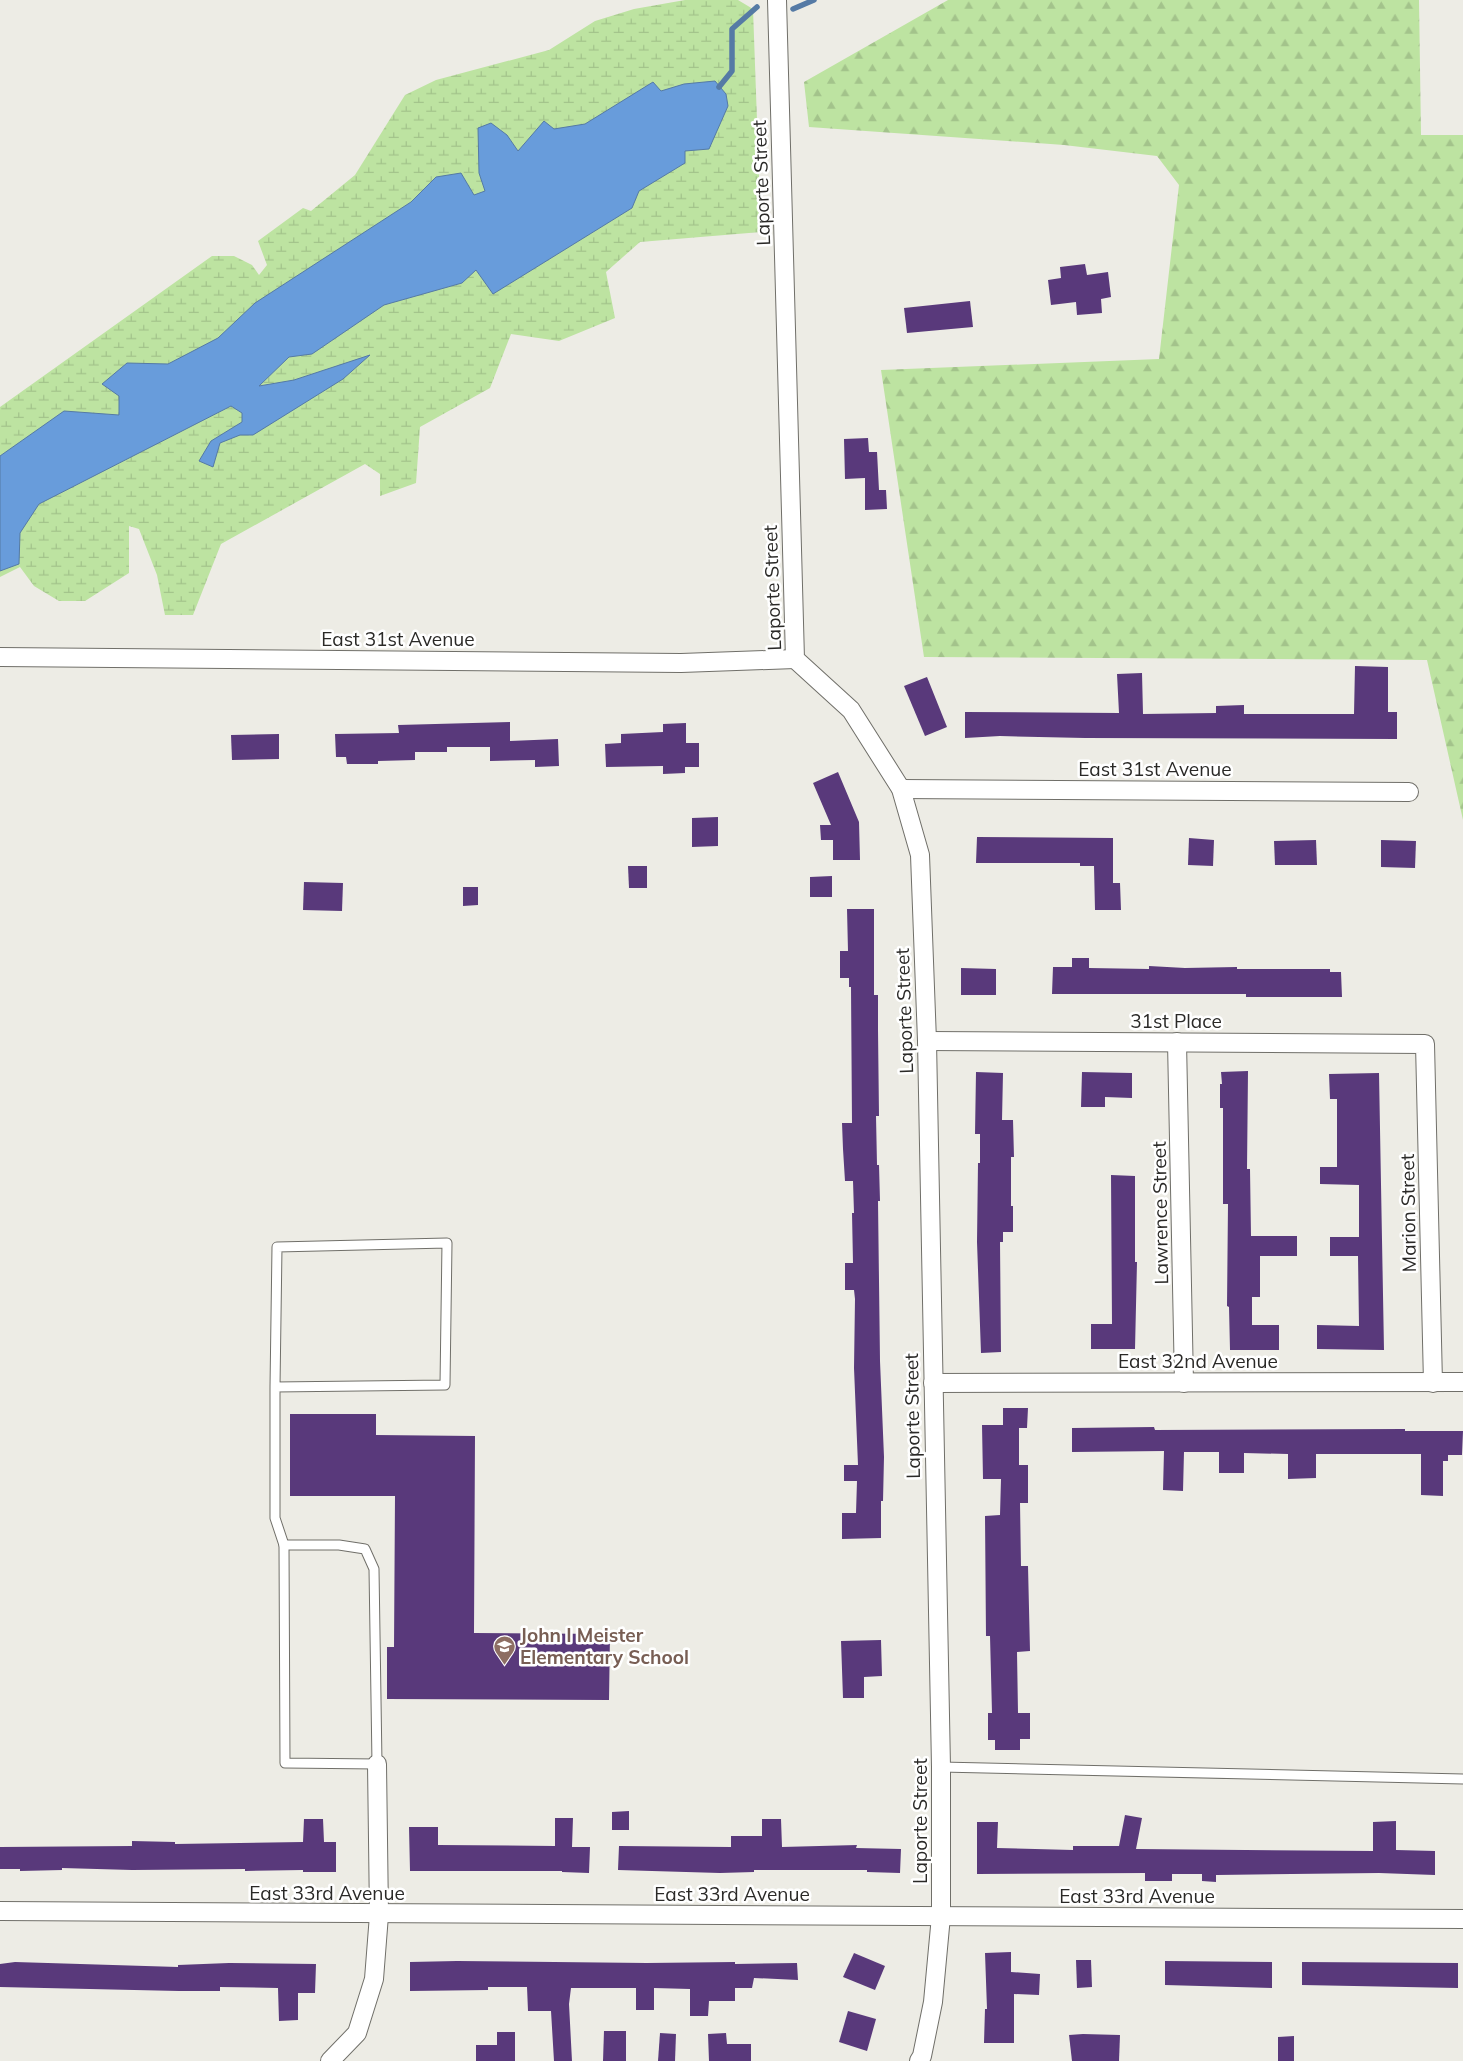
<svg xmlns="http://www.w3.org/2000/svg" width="1463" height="2061" font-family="Mulish,sans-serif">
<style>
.forest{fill:url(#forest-firs)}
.wetland{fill:url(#wetland-marsh)}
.water{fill:#689cdb;stroke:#557aa5}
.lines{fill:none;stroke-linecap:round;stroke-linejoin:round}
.stream{stroke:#557aa5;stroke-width:5.5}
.building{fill:#59397b}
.service-casing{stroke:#706f69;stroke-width:11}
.minor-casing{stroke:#706f69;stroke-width:20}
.service{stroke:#fff;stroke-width:9}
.minor{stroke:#fff;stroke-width:18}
.labels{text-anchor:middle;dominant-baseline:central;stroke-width:5;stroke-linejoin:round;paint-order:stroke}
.street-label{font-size:19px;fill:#2a2927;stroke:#fff}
.education-label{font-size:19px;font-weight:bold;fill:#785e54;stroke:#fff;text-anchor:start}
</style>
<defs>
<pattern id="forest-firs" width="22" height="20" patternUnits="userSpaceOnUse" patternTransform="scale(1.25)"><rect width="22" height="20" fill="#bde3a1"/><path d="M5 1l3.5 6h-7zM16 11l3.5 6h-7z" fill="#a3c38b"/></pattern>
<pattern id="wetland-marsh" width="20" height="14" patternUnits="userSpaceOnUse" patternTransform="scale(1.25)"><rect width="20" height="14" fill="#bde3a1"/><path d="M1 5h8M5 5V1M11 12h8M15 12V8" fill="none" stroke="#a3c38b"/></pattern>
</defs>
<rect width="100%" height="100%" fill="#edece5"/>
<polygon class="forest" points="948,0 1419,0 1421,135 1463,135 1463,820 1427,660 924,657 881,370 1159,359 1179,185 1157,156 1064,145 809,127 804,82"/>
<polygon class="wetland" points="685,0 738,0 753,9 761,232 640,242 606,272 615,318 559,341 511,334 490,388 420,427 416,483 380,496 380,474 365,464 221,544 193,615 165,615 157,575 139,529 129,526 129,573 85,601 59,601 34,586 20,567 0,577 0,407 212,256 234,256 252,265 259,275 267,265 258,241 303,208 311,211 355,175 405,95 436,80 549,50 595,21 634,9"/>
<polygon class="water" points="715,81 726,94 728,106 709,149 685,151 685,163 639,191 632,208 493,294 476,270 462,283 384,305 312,354 289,357 259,386 294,380 370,355 343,379 253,435 240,435 220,443 213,467 199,461 211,441 242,422 242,413 231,406 39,504 20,533 19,564 0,571 0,456 64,411 119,415 119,396 102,384 127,363 168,364 218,338 255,303 411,202 436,177 461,173 474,195 485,191 479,173 478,128 491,123 507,135 518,151 544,121 554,129 585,124 653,82 661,91 684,84"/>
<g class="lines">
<g class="stream">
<polyline points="793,9 814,0"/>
<polyline points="719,87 732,71 732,29 757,7"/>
</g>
</g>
<g class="building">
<polygon points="1085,264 1087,275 1108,272 1111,297 1101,299 1102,313 1077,315 1076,302 1051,305 1048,280 1061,278 1060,267"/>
<polygon points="970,301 973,327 907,333 904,308"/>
<polygon points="868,438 869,452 877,452 879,490 886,490 887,509 865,510 865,478 845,479 844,439"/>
<polygon points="1355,666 1388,667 1388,712 1397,712 1397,739 1085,738 1000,736 965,738 965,712 1119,713 1117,674 1142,673 1143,714 1216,713 1216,706 1244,705 1244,714 1354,714"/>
<polygon points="927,677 947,727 925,736 904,686"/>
<polygon points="510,722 510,741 558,739 559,766 535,767 535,760 490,761 490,747 447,747 447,752 415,752 415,760 378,761 378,764 347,764 346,757 336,757 335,734 399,733 398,725"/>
<polygon points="686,723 686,743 699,743 699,767 685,767 685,773 663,774 663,766 606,767 605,744 621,743 621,734 663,732 663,724"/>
<polygon points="279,734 279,759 232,760 231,735"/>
<polygon points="838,772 859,822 860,860 833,860 833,840 821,840 820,825 831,825 813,783"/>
<polygon points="718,817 718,846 692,847 692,818"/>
<polygon points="977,837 1113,838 1113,883 1120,883 1121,910 1095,910 1094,866 1080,866 1080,863 976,863"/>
<polygon points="1189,838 1214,840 1213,866 1188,865"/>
<polygon points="1316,840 1317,865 1275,865 1274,841"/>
<polygon points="1381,840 1416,841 1415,868 1381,867"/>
<polygon points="628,866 647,866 647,888 629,888"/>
<polygon points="832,876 832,897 810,897 810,877"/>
<polygon points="304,882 343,883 342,911 303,910"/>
<polygon points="463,887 478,887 478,905 463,906"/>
<polygon points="847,909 874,909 874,995 878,995 878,1030 879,1116 876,1116 877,1165 879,1165 880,1201 878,1201 880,1361 884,1457 883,1501 881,1501 881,1538 842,1539 842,1513 856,1513 857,1481 844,1481 844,1465 858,1465 854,1368 855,1299 854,1290 845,1290 845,1263 853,1263 852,1213 854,1213 853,1181 845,1181 843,1149 842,1123 852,1123 851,987 849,987 849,978 840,978 840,951 848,951"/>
<polygon points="1072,958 1089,958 1089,968 1149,969 1149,966 1185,968 1237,967 1237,969 1330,969 1330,972 1341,972 1342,997 1246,997 1246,994 1052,994 1053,967 1072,967"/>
<polygon points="961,968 996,969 996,995 961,995"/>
<polygon points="1248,1071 1247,1169 1250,1169 1251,1236 1297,1236 1297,1256 1260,1256 1260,1297 1252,1297 1252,1325 1279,1325 1279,1350 1230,1350 1229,1307 1227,1306 1228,1204 1223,1204 1223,1108 1220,1108 1220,1084 1222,1084 1221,1072"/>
<polygon points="976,1072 1003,1073 1002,1120 1013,1120 1014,1157 1011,1157 1011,1206 1013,1206 1013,1232 1003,1232 1003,1242 1000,1242 1001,1352 981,1353 977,1242 978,1163 980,1163 980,1134 975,1134"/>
<polygon points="1082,1072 1132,1073 1132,1098 1105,1097 1105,1107 1081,1107"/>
<polygon points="1379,1073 1384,1350 1317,1349 1317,1325 1359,1326 1358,1256 1330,1256 1330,1237 1359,1237 1359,1185 1320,1184 1320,1167 1337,1167 1337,1099 1330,1099 1329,1074"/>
<polygon points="1111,1175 1135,1176 1135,1262 1137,1262 1135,1349 1091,1349 1091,1324 1112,1324"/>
<polygon points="1003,1408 1028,1408 1027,1428 1019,1428 1019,1465 1028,1465 1028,1503 1020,1503 1021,1566 1028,1566 1030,1651 1017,1652 1018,1713 1030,1713 1030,1739 1020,1739 1020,1750 995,1750 995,1740 988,1740 988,1713 992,1713 990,1636 986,1636 985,1516 1000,1515 1001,1479 983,1479 982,1425 1003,1425"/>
<polygon points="290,1414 376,1414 376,1435 475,1436 474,1633 610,1634 609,1700 387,1699 387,1647 394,1647 395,1496 290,1496"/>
<polygon points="1154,1427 1155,1430 1405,1429 1405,1431 1463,1431 1462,1455 1448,1455 1448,1461 1443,1461 1443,1496 1421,1495 1421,1454 1316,1454 1316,1478 1288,1479 1288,1454 1244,1453 1244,1473 1219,1473 1219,1452 1184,1452 1183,1491 1163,1490 1164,1451 1072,1452 1072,1428"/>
<polygon points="881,1640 882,1676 864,1677 864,1698 843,1698 841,1641"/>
<polygon points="629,1811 629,1830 612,1830 612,1812"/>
<polygon points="1125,1815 1142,1818 1136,1849 1373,1851 1373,1822 1396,1821 1396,1850 1435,1851 1435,1875 1379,1873 1216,1875 1216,1882 1202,1881 1202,1874 1172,1874 1172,1881 1145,1881 1145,1873 977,1874 977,1822 998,1822 997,1848 1073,1850 1073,1846 1119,1846"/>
<polygon points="555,1818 573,1818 572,1847 590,1847 589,1873 562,1872 562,1871 410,1871 409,1827 438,1827 438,1845 555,1846"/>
<polygon points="304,1819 323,1819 324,1842 336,1842 336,1872 303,1872 303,1870 245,1871 245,1869 132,1870 62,1868 62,1870 20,1871 20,1869 0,1869 0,1847 132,1846 132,1841 175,1842 175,1844 303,1842"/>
<polygon points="762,1819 781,1819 782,1847 857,1845 856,1848 901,1849 900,1873 867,1872 867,1870 754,1870 754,1872 720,1873 618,1870 619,1846 731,1847 731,1836 762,1836"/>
<polygon points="1011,1952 1011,1972 1040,1974 1039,1995 1014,1994 1014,2043 984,2043 985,2009 987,2009 985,1953"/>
<polygon points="854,1953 885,1966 875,1990 843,1977"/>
<polygon points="1076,1960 1091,1960 1092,1987 1077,1988"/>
<polygon points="457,1961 647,1963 735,1962 735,1964 797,1963 798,1980 754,1978 752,1988 735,1988 735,2001 709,2001 708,2016 690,2016 690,1989 654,1988 654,2010 636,2010 636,1988 571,1988 569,2004 572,2061 554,2061 551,2011 528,2011 527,1987 488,1987 488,1990 410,1991 410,1962"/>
<polygon points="1165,1961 1272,1962 1272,1988 1165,1985"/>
<polygon points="15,1962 178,1967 178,1965 229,1963 316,1964 315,1993 298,1993 298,2020 279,2021 278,1988 220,1987 220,1991 179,1991 0,1987 0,1964"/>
<polygon points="1302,1962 1458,1963 1458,1988 1302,1985"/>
<polygon points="848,2011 876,2019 867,2051 839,2042"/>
<polygon points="604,2031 626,2031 626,2061 603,2061"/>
<polygon points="497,2032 515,2032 515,2061 476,2061 476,2045 497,2045"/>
<polygon points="660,2033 676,2034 675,2061 658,2061"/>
<polygon points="726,2033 727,2044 751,2044 751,2061 709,2061 708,2034"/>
<polygon points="1083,2034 1120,2035 1119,2061 1072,2061 1069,2035"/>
<polygon points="1294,2036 1294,2061 1278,2061 1278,2037"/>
</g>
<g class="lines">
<defs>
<g id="service">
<polyline points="275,1387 277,1247 447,1243 445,1385 275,1387 275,1518 284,1545"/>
<polygon points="284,1545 339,1545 365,1549 374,1569 377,1764 285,1763"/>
<polyline points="941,1767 1463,1779"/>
</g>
<g id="minor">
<polyline points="777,0 795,659 851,710 901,789 920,855 927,1041 941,1767 941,1916 933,2002 922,2056 919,2061"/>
<polyline points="0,657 681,663 795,659"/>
<polyline points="901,789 1409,792"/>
<polyline points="927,1041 1425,1044 1433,1383"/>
<polyline points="1177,1042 1184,1383"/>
<polyline points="933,1383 1463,1382"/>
<polyline points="0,1911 1463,1919"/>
<polyline points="330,2061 357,2033 374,1979 379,1915 377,1764"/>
</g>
</defs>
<use href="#service" class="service-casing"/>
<use href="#minor" class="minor-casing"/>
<use href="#service" class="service"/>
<use href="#minor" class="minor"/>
</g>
<defs>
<symbol id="school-pin" viewBox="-11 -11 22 30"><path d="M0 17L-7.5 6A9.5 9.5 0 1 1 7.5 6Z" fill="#8d6e63" stroke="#fff"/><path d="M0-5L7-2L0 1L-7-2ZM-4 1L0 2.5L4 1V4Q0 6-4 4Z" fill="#fff"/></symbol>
</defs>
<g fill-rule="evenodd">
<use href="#school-pin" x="492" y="1634" width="25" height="34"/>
</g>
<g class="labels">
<g class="street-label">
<text transform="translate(761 183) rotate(-92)">Laporte Street</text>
<text transform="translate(772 588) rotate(-92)">Laporte Street</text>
<text x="398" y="639">East 31st Avenue</text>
<text x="1155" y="769">East 31st Avenue</text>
<text transform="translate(904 1011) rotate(-92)">Laporte Street</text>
<text x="1176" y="1021">31st Place</text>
<text transform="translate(1160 1213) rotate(-91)">Lawrence Street</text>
<text transform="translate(1408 1213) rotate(-91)">Marion Street</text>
<text x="1198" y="1361">East 32nd Avenue</text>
<text transform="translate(912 1416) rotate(-91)">Laporte Street</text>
<text transform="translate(920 1821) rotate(-90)">Laporte Street</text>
<text x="327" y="1893">East 33rd Avenue</text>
<text x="732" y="1894">East 33rd Avenue</text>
<text x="1137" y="1896">East 33rd Avenue</text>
</g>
<g class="education-label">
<text x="520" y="1635">John I Meister<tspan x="520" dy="22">Elementary School</tspan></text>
</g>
</g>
</svg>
